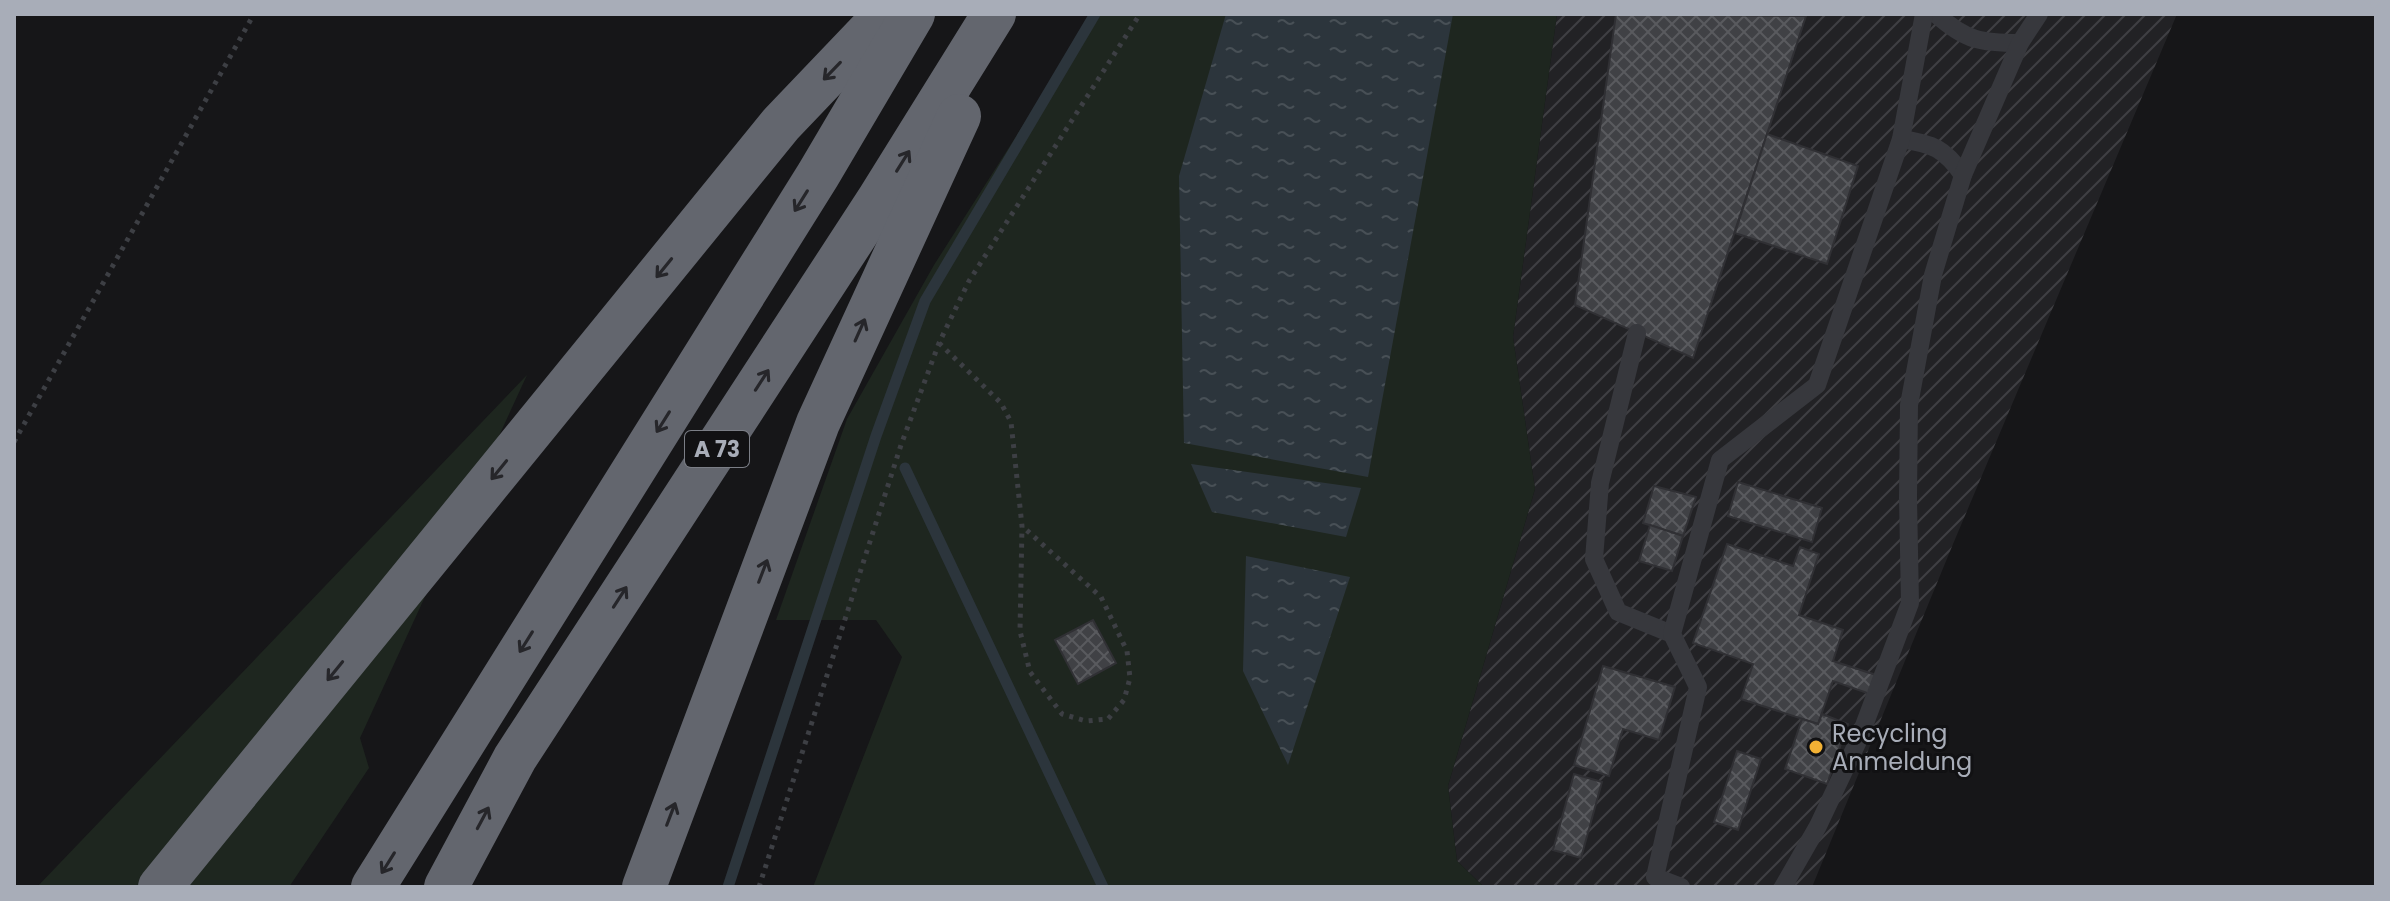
<svg xmlns="http://www.w3.org/2000/svg" width="2390" height="901" font-family="Poppins,sans-serif">
<style>
.industrial{fill:url(#industrial-furrows)}
.grass{fill:#1e261f}
.water{fill:url(#water-ripples)}
.lines{fill:none;stroke-linecap:round;stroke-linejoin:round}
.stream{stroke:#2c353c;stroke-width:11}
.building{fill:url(#building-cross-hatch);stroke:#303034;stroke-width:2}
.path{stroke:#3d3f44;stroke-width:5;stroke-dasharray:4 6;stroke-linecap:butt}
.lane{stroke:#37383d;stroke-width:18}
.highway{stroke:#63666e;stroke-width:44}
.oneway{stroke:#26262a}
.poi-dot{fill:#f2b134;stroke:#111113;stroke-width:3}
.labels{text-anchor:middle;dominant-baseline:central;stroke-width:6;stroke-linejoin:round;paint-order:stroke}
.shield{fill:#111113;stroke:#7b7e86;stroke-width:2}
.shield-label{font-size:22px;font-weight:bold;fill:#a8adb8}
.poi-label{font-size:24px;fill:#a8adb8;stroke:#111113;text-anchor:start}
</style>
<defs>
<pattern id="industrial-furrows" width="10" height="10" patternUnits="userSpaceOnUse" patternTransform="scale(2)"><rect width="10" height="10" fill="#222225"/><path d="M-1 1l2-2M0 10L10 0M9 11l2-2" fill="none" stroke="#3f3f43"/></pattern>
<pattern id="water-ripples" width="26" height="14" patternUnits="userSpaceOnUse" patternTransform="scale(2)"><rect width="26" height="14" fill="#2c353c"/><path d="M2 4q2-2 4 0t4 0M15 11q2-2 4 0t4 0" fill="none" stroke="#485056"/></pattern>
<pattern id="building-cross-hatch" width="8" height="8" patternUnits="userSpaceOnUse" patternTransform="scale(2)"><rect width="8" height="8" fill="#404145"/><path d="M0 0l8 8M0 8l8-8" fill="none" stroke="#595a5e"/></pattern>
</defs>
<rect width="100%" height="100%" fill="#161618"/>
<polygon class="industrial" points="1557,14 2177,14 1953,544 1812,887 1484,887 1457,861 1448,786 1535,489 1513,337"/>
<g class="grass">
<polygon points="1094,14 1557,14 1513,337 1535,489 1448,786 1457,861 1484,887 813,887 902,657 876,620 776,620 847,419 934,265"/>
<polygon points="527,375 360,738 369,768 289,887 37,887"/>
</g>
<g class="water">
<polygon points="1226,14 1453,14 1368,477 1184,443 1179,176"/>
<polygon points="1191,464 1361,488 1346,537 1212,512"/>
<polygon points="1246,556 1350,577 1288,765 1243,671"/>
</g>
<g class="lines">
<g class="stream">
<polyline points="905,468 1103,887"/>
<polyline points="728,887 876,436 925,301 1095,14"/>
</g>
</g>
<g class="building">
<polygon points="1616,14 1806,16 1693,358 1575,305"/>
<polygon points="1767,134 1858,166 1827,264 1735,233"/>
<polygon points="1738,482 1822,508 1812,542 1728,516"/>
<polygon points="1654,486 1696,497 1683,536 1643,523"/>
<polygon points="1650,525 1683,536 1672,571 1639,561"/>
<polygon points="1727,544 1793,566 1800,547 1819,554 1799,615 1843,630 1833,661 1876,675 1870,694 1833,681 1818,724 1741,699 1753,664 1693,643"/>
<polygon points="1093,620 1116,663 1078,684 1055,640"/>
<polygon points="1603,666 1675,687 1659,740 1623,729 1609,776 1574,765"/>
<polygon points="1822,714 1848,724 1827,784 1785,769 1802,719 1818,724"/>
<polygon points="1737,751 1761,759 1738,830 1714,822"/>
<polygon points="1574,774 1602,782 1581,858 1553,850"/>
</g>
<g class="lines">
<g class="path">
<polyline points="939,343 1001,403 1011,422 1022,526 1020,631 1030,672 1062,714 1086,721 1108,719 1124,700 1130,678 1127,651 1101,597 1022,526"/>
<polyline points="14,442 254,14"/>
<polyline points="759,887 901,445 939,343 969,281 1140,14"/>
</g>
<g class="lane">
<path d="M1936 14C1966 41 1981 43 2020 43"/>
<path d="M1901 139C1933 144 1944 148 1963 175"/>
<polyline points="1637,333 1600,483 1594,559 1618,612 1672,634"/>
<polyline points="1681,887 1655,877 1698,687 1672,634 1720,460 1817,385 1901,139 1924,14"/>
<polyline points="1783,887 1818,826 1859,739 1910,603 1908,498 1909,405 1933,275 1963,175 2020,43 2039,14"/>
</g>
<g class="highway">
<polyline points="160,887 781,124 886,14"/>
<polyline points="373,887 818,175 913,14"/>
<polyline points="446,887 515,758 879,199 994,14"/>
<polyline points="644,887 818,423 959,116"/>
</g>
</g>
<defs><path id="oneway-shaft" d="M-6 0H5M1.5-3L5.5 0L1.5 3" fill="none" stroke-width="1.6" stroke-linecap="round" stroke-linejoin="round" transform="scale(2)"/></defs>
<g class="oneway">
<use href="#oneway-shaft" transform="translate(832 71) rotate(134)"/>
<use href="#oneway-shaft" transform="translate(903 161) rotate(-58)"/>
<use href="#oneway-shaft" transform="translate(801 201) rotate(122)"/>
<use href="#oneway-shaft" transform="translate(664 268) rotate(129)"/>
<use href="#oneway-shaft" transform="translate(860 330) rotate(-66)"/>
<use href="#oneway-shaft" transform="translate(762 380) rotate(-57)"/>
<use href="#oneway-shaft" transform="translate(663 422) rotate(122)"/>
<use href="#oneway-shaft" transform="translate(499 470) rotate(129)"/>
<use href="#oneway-shaft" transform="translate(763 571) rotate(-69)"/>
<use href="#oneway-shaft" transform="translate(620 597) rotate(-57)"/>
<use href="#oneway-shaft" transform="translate(526 642) rotate(122)"/>
<use href="#oneway-shaft" transform="translate(335 671) rotate(129)"/>
<use href="#oneway-shaft" transform="translate(671 814) rotate(-69)"/>
<use href="#oneway-shaft" transform="translate(483 818) rotate(-62)"/>
<use href="#oneway-shaft" transform="translate(388 863) rotate(122)"/>
</g>
<circle class="poi-dot" cx="1816" cy="747" r="8"/>
<g class="labels">
<rect class="shield" x="685" y="431" width="64" height="36" rx="6"/>
<g class="shield-label">
<text x="717" y="449">A 73</text>
</g>
<g class="poi-label">
<text x="1832" y="733">Recycling<tspan x="1832" dy="28">Anmeldung</tspan></text>
</g>
</g>
<rect width="2390" height="901" fill="none" stroke="#a8adb8" stroke-width="32"/>
</svg>
